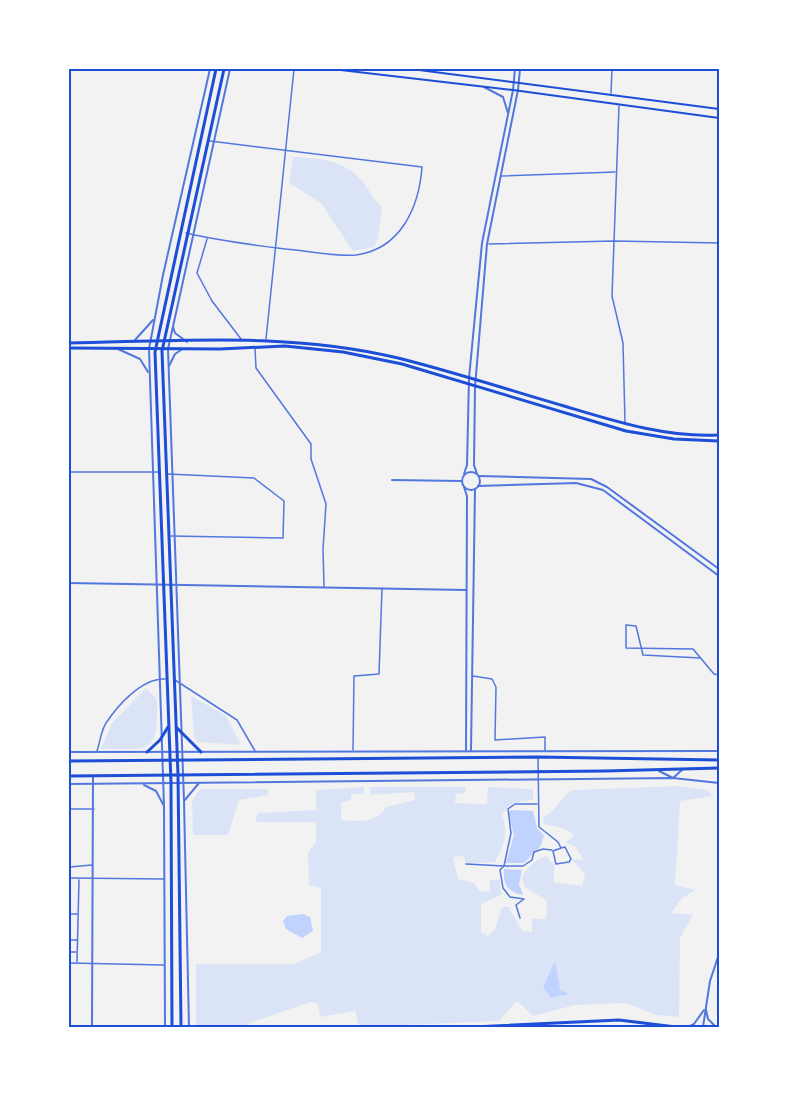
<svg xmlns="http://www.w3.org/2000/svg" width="788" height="1096" font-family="'Titillium Web',sans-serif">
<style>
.green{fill:#dbe4f7}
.water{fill:#bfd3fe}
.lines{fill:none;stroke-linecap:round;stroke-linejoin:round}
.minor{stroke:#5277de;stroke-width:1.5}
.tertiary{stroke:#5277de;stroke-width:2}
.secondary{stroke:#1d4ed8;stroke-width:2}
.primary{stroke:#1d4ed8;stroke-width:3}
.trunk{stroke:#1d4ed8;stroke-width:3}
.neatline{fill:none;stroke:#1d4ed8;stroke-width:2}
</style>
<rect width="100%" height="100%" fill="#f2f2f2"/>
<g class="green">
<path d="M293 157C322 158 347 160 365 185 371 193 374 200 382 208L378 238 374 247 353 251 321 203 289 183Z"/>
<path d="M146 688 157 700C158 755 152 749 101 749L112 723Z"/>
<polygon points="191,696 226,716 241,745 197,742 194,736"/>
<path d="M679 786 707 790 713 796 680 801 675 885 696 890 682 898 671 913 693 915 680 938 679 1017 656 1015 626 1003 575 1005 533 1016 517 1001 499 1021 359 1027 355 1011 320 1017 318 1004 310 1002 250 1023 248 1027H196V964H294L321 952V888L309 885 308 853 316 842V822H255L258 813 316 810V790L364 787V794H351V800L341 803V820C358 821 376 824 386 807L415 800 414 792 371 795 370 787H466L465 793 456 794 455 803 487 804 488 787 533 789V800L513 803 502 814C509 834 504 844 495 862L466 864 464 856 453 857 458 879 474 883 479 891 490 892V880H500L501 895 481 904V932L488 936 495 929 502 907H509L522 931 532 932V919H546L547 901 525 887 522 878C527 867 534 861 546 856L554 865V882L582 886 585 874 571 859 584 860 575 846 565 843 574 835 563 828 544 824 543 817C556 811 560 798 572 790Z"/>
<polygon points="200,789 268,789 268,795 239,800 228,835 193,835 192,801"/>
</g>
<g class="water">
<polygon points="511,810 533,811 537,828 544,836 540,847 524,863 506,863 514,835 508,812"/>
<path d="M504 869 522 870 519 884 523 895C508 892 503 885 504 869Z"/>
<polygon points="303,914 310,917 313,931 302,938 286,929 283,921 287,916"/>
<polygon points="555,961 560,989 568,994 551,998 543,987"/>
</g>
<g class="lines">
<g class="minor">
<polyline points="611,93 612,69"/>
<polyline points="619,106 612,296 623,343 625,423"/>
<polyline points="501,176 615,172"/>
<path d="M186 233C219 241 253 245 286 249 309 251 333 257 356 255 401 249 419 207 422 167L210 141"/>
<polyline points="207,239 197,273 212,301 241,339"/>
<polyline points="489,244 614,241 719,243"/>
<polyline points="266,339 294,69"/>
<polyline points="255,348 256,368 311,444 311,459 326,504 323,549 324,587"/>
<polyline points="69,472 159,472"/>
<polyline points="168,474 254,478 284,501 283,538 171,536"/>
<polyline points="700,658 643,655 636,626 626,625 626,648 693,649 714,674 719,675"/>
<polyline points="473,676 492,679 496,687 495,740 545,737 545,750"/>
<polyline points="175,680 237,720 255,751"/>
<polyline points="353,750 354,676 379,674 382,588"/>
<path d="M97 751C100 742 101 731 106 723 118 705 142 678 165 679"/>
<polyline points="538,758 539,827 558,842 561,848 565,847 571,859 569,862 556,864 553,851 561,848"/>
<polyline points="69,809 94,809"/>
<polyline points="466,864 504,866 511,833 508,809 515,804 537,804"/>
<polyline points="69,867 92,865"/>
<polyline points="69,878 164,879"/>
<polyline points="69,914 77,914"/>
<polyline points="520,918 516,905 524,899 510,897 503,888 500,870 504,866 523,866 532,860 534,852 543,849 552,850"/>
<polyline points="69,940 77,940"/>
<polyline points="69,952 76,952"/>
<polyline points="77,962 79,880"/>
<polyline points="69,963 164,965"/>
</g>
<g class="tertiary">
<polyline points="484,87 503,97 508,113"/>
<polyline points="173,327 175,333 187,342"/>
<polyline points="135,340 153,320"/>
<polyline points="118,349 140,359 148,372"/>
<polyline points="169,366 175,354 181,350"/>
<circle cx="471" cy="481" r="9"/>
<polyline points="464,474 467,465 469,378 482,243 513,90 515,69"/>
<polyline points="477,474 474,465 475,387 487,244 518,90 520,69"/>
<polyline points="479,476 591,479 607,487 719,569"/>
<polyline points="392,480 461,481"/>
<polyline points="478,486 576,483 603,490 719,576"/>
<polyline points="464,487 467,496 466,750"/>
<polyline points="69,583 466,590"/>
<polyline points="471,750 475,489"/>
<polyline points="69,752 719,751"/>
<polyline points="659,771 673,778 683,769"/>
<polyline points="69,784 673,778 719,783"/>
<polyline points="144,785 156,791 164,806 165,1027"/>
<polyline points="184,801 168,349 230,69"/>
<polyline points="164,806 149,349 163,275 210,69"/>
<polyline points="706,1010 708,1019 716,1027"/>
<polyline points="92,1027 93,776"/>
<polyline points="189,1027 184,801 199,783"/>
<polyline points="688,1027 694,1024 704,1010"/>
<polyline points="703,1027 710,981 719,954"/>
</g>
<g class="secondary">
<polyline points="332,69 513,90 719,118"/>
<polyline points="411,69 719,109"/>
</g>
<g class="primary">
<path d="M69 343C180 341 290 332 398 358 454 372 509 390 564 406 614 421 666 438 719 435"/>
<polyline points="69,348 220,349 285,346 343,352 402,364 626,431 674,439 719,441"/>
<polyline points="177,728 201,752"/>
<polyline points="147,752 160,740 168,727"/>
<polyline points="172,1027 171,783 155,352 216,69"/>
<polyline points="181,1027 178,775 162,351 224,69"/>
<polyline points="473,1027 619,1020 676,1027"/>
</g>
<g class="trunk">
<polyline points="69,761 538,757 719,760"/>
<polyline points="69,776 605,771 719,768"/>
</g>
</g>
<rect width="788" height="1096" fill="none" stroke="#ffffff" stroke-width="141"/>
<rect x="70" y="70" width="648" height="956" class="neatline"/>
</svg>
